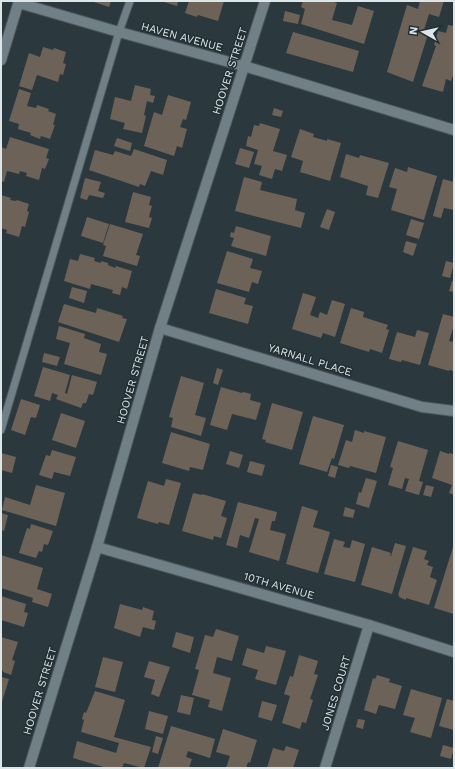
<svg xmlns="http://www.w3.org/2000/svg" width="455" height="769" font-family="'Work Sans',sans-serif">
<style>
.building{fill:#6d6258}
.lines{fill:none;stroke-linecap:round;stroke-linejoin:round}
.service-casing{stroke:#4c575c;stroke-width:9}
.minor-casing{stroke:#4c575c;stroke-width:12}
.service{stroke:#718087;stroke-width:7}
.minor{stroke:#718087;stroke-width:10}
.labels{text-anchor:middle;dominant-baseline:central;stroke-width:3;stroke-linejoin:round;paint-order:stroke}
.street-label{font-size:11px;fill:#dde6e9;stroke:#212f34}
</style>
<rect width="100%" height="100%" fill="#2b393f"/>
<g class="building">
<polygon points="91,1 111,1 109,7"/>
<polygon points="161,1 178,1 177,6"/>
<polygon points="189,1 224,1 218,21 198,15 197,17 185,13"/>
<polygon points="303,1 331,1 337,3 332,20 352,25 358,6 374,11 364,44 301,24 305,9 301,7"/>
<polygon points="420,1 444,1 439,17 429,14 423,33 428,34 413,82 387,72 407,5 418,9"/>
<polygon points="285,11 300,15 298,24 283,21"/>
<polygon points="448,25 454,26 454,72 451,81 446,79 443,92 422,86 436,46 434,45 438,31 446,33"/>
<polygon points="293,32 359,51 353,72 286,53"/>
<polygon points="43,47 53,50 54,48 66,52 63,63 66,64 63,75 60,74 58,82 37,75 32,90 19,86 29,53 40,57"/>
<polygon points="135,85 151,89 150,95 155,96 153,103 147,101 144,115 146,116 142,133 123,129 125,123 110,119 115,97 131,101"/>
<polygon points="19,89 31,93 27,106 36,108 37,105 49,109 48,111 56,114 53,125 55,125 50,139 41,136 40,139 30,135 31,133 18,129 19,124 9,121"/>
<polygon points="168,95 191,102 186,120 183,119 180,127 187,129 182,148 177,146 174,156 144,146 154,112 162,115"/>
<polygon points="274,108 283,111 281,117 272,115"/>
<polygon points="260,123 280,129 273,151 287,155 282,171 275,169 272,179 259,175 262,166 254,164 258,150 246,146 248,136 251,137 254,125 259,126"/>
<polygon points="300,129 314,134 313,137 327,141 327,139 341,143 330,181 300,172 303,161 291,157"/>
<polygon points="10,137 49,149 46,158 49,159 45,169 42,168 39,180 26,176 27,173 20,171 19,174 7,171 4,182 1,181 1,147 6,149"/>
<polygon points="117,138 132,143 130,151 114,146"/>
<polygon points="240,148 254,152 249,168 235,164"/>
<polygon points="134,149 167,160 163,175 151,171 145,186 140,184 139,187 89,170 95,150 113,155 115,151 131,156"/>
<polygon points="346,154 359,158 360,155 389,163 378,198 366,195 368,186 340,177"/>
<polygon points="408,167 437,176 424,220 391,210 397,189 389,187 395,168 407,172"/>
<polygon points="244,177 262,182 260,190 297,199 295,210 305,213 301,228 235,211"/>
<polygon points="85,178 101,182 98,191 105,193 103,198 89,195 87,200 80,198"/>
<polygon points="443,179 454,182 454,210 444,208 441,218 433,216"/>
<polygon points="133,192 151,197 149,205 152,206 149,217 152,218 149,228 125,222"/>
<polygon points="1,195 11,198 10,200 16,201 17,200 29,204 27,211 29,212 25,227 22,226 19,237 6,233 7,230 1,228"/>
<polygon points="327,209 335,212 329,230 320,227"/>
<polygon points="87,217 109,224 103,243 81,236"/>
<polygon points="411,219 424,223 419,239 406,235"/>
<polygon points="110,224 143,234 136,255 140,256 137,266 103,256 106,246 103,245"/>
<polygon points="236,226 271,236 266,256 231,246 234,238 230,237 231,232 234,233"/>
<polygon points="406,241 417,244 413,256 403,252"/>
<polygon points="227,251 253,259 250,268 262,271 258,284 252,282 249,292 217,283"/>
<polygon points="80,254 95,258 94,261 101,263 101,261 108,263 108,265 115,268 116,266 132,271 127,289 122,287 120,295 112,293 113,290 91,284 90,289 64,281 70,259 78,261"/>
<polygon points="446,261 454,263 450,278 442,276"/>
<polygon points="452,281 454,281 454,292 449,291"/>
<polygon points="72,287 87,291 84,303 69,298"/>
<polygon points="216,289 246,298 244,304 253,306 248,324 209,313"/>
<polygon points="303,293 316,297 310,315 318,318 320,312 327,315 332,300 345,304 335,337 323,333 321,338 292,329"/>
<polygon points="64,304 96,313 97,308 123,316 122,318 127,319 119,342 58,322"/>
<polygon points="351,308 364,312 363,317 388,325 386,329 389,330 382,353 370,349 369,352 340,343"/>
<polygon points="443,314 454,317 454,325 449,341 454,342 454,371 449,370 449,371 428,365"/>
<polygon points="59,326 85,334 84,338 101,344 99,352 107,354 101,375 64,364 70,343 56,339"/>
<polygon points="417,330 429,333 420,365 402,360 401,362 389,359 397,332 415,337"/>
<polygon points="44,353 60,357 57,366 42,362"/>
<polygon points="43,367 70,375 65,393 67,394 72,375 97,382 93,395 89,394 86,403 83,403 81,408 56,399 58,395 52,393 50,401 34,396"/>
<polygon points="217,368 223,370 218,385 213,383"/>
<polygon points="181,376 204,383 195,415 206,418 201,436 171,427 173,418 169,417"/>
<polygon points="221,387 242,393 243,392 251,394 250,400 261,403 256,420 232,414 227,430 210,425"/>
<polygon points="21,399 40,405 36,418 31,417 25,435 11,430"/>
<polygon points="272,403 303,412 292,450 265,442 266,440 262,439"/>
<polygon points="61,413 85,421 76,448 52,440"/>
<polygon points="313,416 344,425 334,459 332,458 327,472 299,464"/>
<polygon points="355,430 364,433 364,431 386,437 376,473 350,466 349,468 338,465 346,440 352,442"/>
<polygon points="171,432 210,444 203,470 190,467 189,471 162,463"/>
<polygon points="398,441 428,450 419,481 423,482 419,495 405,491 409,479 405,478 402,489 388,485 393,468 390,467"/>
<polygon points="52,450 76,457 70,476 54,472 52,479 39,475 46,455 50,456"/>
<polygon points="230,451 243,455 239,468 226,464"/>
<polygon points="440,451 449,454 449,453 454,454 454,495 449,493 452,485 432,478"/>
<polygon points="1,453 16,457 12,473 1,470"/>
<polygon points="250,461 265,465 262,476 247,472"/>
<polygon points="331,465 338,467 335,478 328,476"/>
<polygon points="366,478 377,481 369,508 356,504 359,492 361,493"/>
<polygon points="166,479 181,483 169,525 159,522 158,524 137,518 148,481 164,486"/>
<polygon points="36,485 65,493 56,526 2,510 5,497 30,505"/>
<polygon points="426,485 434,487 431,497 423,495"/>
<polygon points="193,493 202,495 202,494 226,501 221,516 227,518 221,538 214,536 213,540 182,531"/>
<polygon points="238,502 277,512 275,521 272,521 270,530 286,534 279,561 249,552 259,519 255,518 249,538 240,535 237,548 226,545"/>
<polygon points="302,506 318,511 313,527 330,532 318,573 286,564"/>
<polygon points="345,507 355,510 353,518 343,516"/>
<polygon points="1,513 8,515 4,531 1,530"/>
<polygon points="31,524 53,531 48,545 44,544 42,552 39,551 36,558 19,553 27,528 30,529"/>
<polygon points="334,539 345,542 343,547 350,548 352,540 365,544 355,582 324,574"/>
<polygon points="395,543 406,546 392,594 361,585 372,547 391,553 390,556 391,556"/>
<polygon points="454,544 454,614 434,608"/>
<polygon points="413,547 427,551 424,559 429,561 427,565 433,567 430,577 437,580 429,605 406,598 406,600 399,597 399,595 398,595"/>
<polygon points="1,555 43,568 37,589 52,594 48,607 32,602 33,598 1,588"/>
<polygon points="1,596 26,604 24,612 28,613 24,627 1,620"/>
<polygon points="120,604 142,610 143,607 154,611 152,620 156,621 154,630 143,627 140,637 114,628"/>
<polygon points="216,629 239,636 232,661 217,657 213,673 231,678 222,711 208,707 210,700 192,695 199,670 195,669 205,635 213,637"/>
<polygon points="176,632 194,637 190,653 172,647"/>
<polygon points="1,637 18,642 12,660 15,661 11,675 3,672 3,671 1,670"/>
<polygon points="266,646 286,651 276,685 255,679 258,670 242,665 247,648 264,653"/>
<polygon points="299,655 318,661 314,674 318,675 310,699 313,700 306,723 302,722 300,729 282,723 290,696 284,694 290,676 293,677"/>
<polygon points="103,657 123,662 115,692 95,687"/>
<polygon points="149,661 170,667 159,697 151,694 155,680 144,677"/>
<polygon points="377,675 390,679 389,682 402,686 395,709 379,705 376,714 364,710 373,678 375,679"/>
<polygon points="1,677 9,679 1,705"/>
<polygon points="411,689 442,698 431,738 410,732 415,718 403,715"/>
<polygon points="95,691 125,700 114,737 151,747 144,768 124,763 122,768 107,768 73,758 77,741 116,753 119,743 81,732 84,720 82,719 84,712 86,713"/>
<polygon points="181,695 194,698 190,715 177,712"/>
<polygon points="447,699 454,701 454,730 439,726"/>
<polygon points="262,701 277,705 272,721 258,717"/>
<polygon points="149,711 168,716 163,734 145,729"/>
<polygon points="358,719 365,720 363,729 356,727"/>
<polygon points="171,726 215,739 210,758 188,751 186,757 192,759 189,768 158,768"/>
<polygon points="223,729 257,740 250,763 248,762 246,768 226,768 230,756 216,752"/>
<polygon points="156,736 163,738 158,754 152,752"/>
<polygon points="443,745 454,748 451,759 440,756"/>
<polygon points="286,746 299,750 293,768 267,768 273,748 284,751"/>
</g>
<g class="lines">
<defs>
<polyline id="service" points="1,430 119,32 130,1"/>
<g id="minor">
<polyline points="19,3 119,32 244,66 454,130"/>
<polyline points="1,60 19,1"/>
<polyline points="160,328 422,407 454,411"/>
<polyline points="97,547 369,625 454,652"/>
<polyline points="29,768 97,547 160,328 265,1"/>
<polyline points="325,768 369,625"/>
</g>
</defs>
<use href="#service" class="service-casing"/>
<use href="#minor" class="minor-casing"/>
<use href="#service" class="service"/>
<use href="#minor" class="minor"/>
</g>
<g class="labels">
<g class="street-label">
<text transform="translate(182 37) rotate(15)">HAVEN AVENUE</text>
<text transform="translate(230 71) rotate(-72)">HOOVER STREET</text>
<text transform="translate(310 360) rotate(17)">YARNALL PLACE</text>
<text transform="translate(133 380) rotate(-74)">HOOVER STREET</text>
<text transform="translate(279 586) rotate(16)">10TH AVENUE</text>
<text transform="translate(40 691) rotate(-73)">HOOVER STREET</text>
<text transform="translate(336 693) rotate(-73)">JONES COURT</text>
</g>
</g>
<rect width="455" height="769" fill="none" stroke="#dde6e9" stroke-width="4"/>
<g transform="translate(423 32) rotate(278)" stroke="#212f34" stroke-width="3" paint-order="stroke">
<path d="M0-3L7 15L0 10L-7 15Z" fill="#dde6e9"/>
<text y="-6" font-size="11" font-weight="bold" text-anchor="middle" fill="#dde6e9">N</text>
</g>
</svg>
